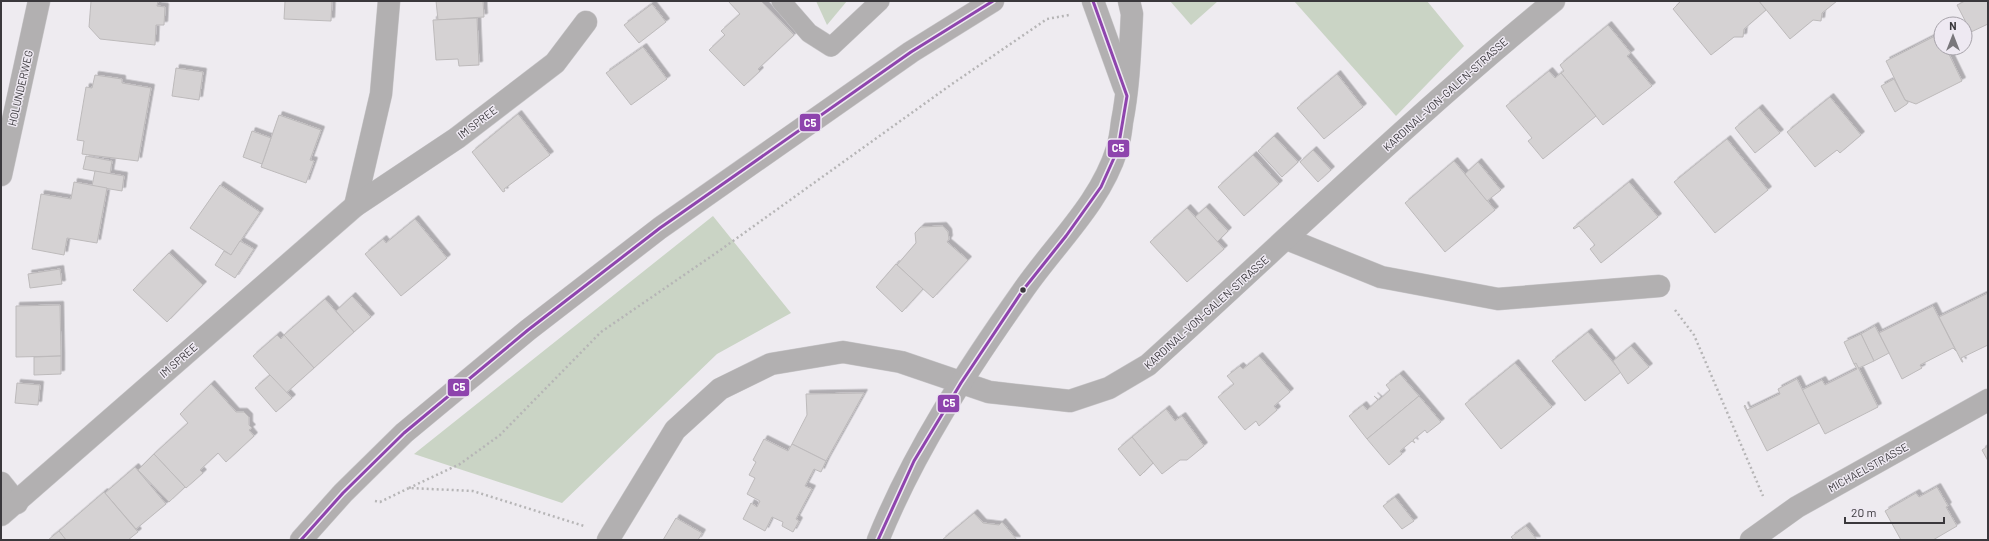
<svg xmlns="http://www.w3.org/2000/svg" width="1989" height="541" font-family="Barlow,sans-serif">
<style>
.green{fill:#cad4c5}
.building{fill:#d5d2d3;stroke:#bdbabb;filter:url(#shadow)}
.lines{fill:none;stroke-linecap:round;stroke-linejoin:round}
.lane-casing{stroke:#cac8cb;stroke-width:20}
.street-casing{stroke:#cac8cb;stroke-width:23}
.secondary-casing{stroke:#cac8cb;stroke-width:23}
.path{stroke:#b6b5b6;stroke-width:2.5;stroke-dasharray:2 3;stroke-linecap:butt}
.lane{stroke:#b2b0b1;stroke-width:19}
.street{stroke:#b2b0b1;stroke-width:22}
.secondary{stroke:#b2afb0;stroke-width:22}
.bus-1-casing{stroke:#eee9f2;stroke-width:6}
.bus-1{stroke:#8e44ad;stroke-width:3}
.bus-dot{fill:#3a383c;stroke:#eee9f2;stroke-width:1.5}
.labels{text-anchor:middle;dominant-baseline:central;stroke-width:3;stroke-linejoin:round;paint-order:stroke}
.street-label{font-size:11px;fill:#3a383c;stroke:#eee9f2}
.line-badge{stroke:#eee9f2;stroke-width:1.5}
.badge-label{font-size:11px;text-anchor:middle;font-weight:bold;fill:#fff}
</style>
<defs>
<filter id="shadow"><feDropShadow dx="3.5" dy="-3.5" stdDeviation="0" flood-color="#0004"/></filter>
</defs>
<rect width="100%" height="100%" fill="#eeebf0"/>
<g class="green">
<polygon points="816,1 847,1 827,25"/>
<polygon points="1170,1 1218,1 1191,25"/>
<polygon points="1294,1 1427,1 1464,46 1396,116"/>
<polygon points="713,216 791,313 717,354 562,503 414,454"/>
</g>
<g class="building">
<polygon points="91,1 158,1 157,6 165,7 164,25 156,25 155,45 100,39 89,27"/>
<polygon points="285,1 332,1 331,21 284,19"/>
<polygon points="436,1 483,1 484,17 438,20"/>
<polygon points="728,1 761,1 794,35 758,69 760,71 744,86 709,50 725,35 721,31 740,14"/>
<polygon points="1681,1 1759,1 1766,10 1744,29 1743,37 1734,37 1711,55 1673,9"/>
<polygon points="1759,1 1837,1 1822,13 1821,21 1813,20 1790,39"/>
<polygon points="1965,1 1988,1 1988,24 1971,32 1957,5"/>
<polygon points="652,4 666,22 639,43 624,25"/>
<polygon points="477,18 479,65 459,66 458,59 436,60 433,20"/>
<polygon points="1608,25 1631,53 1627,56 1652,86 1603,125 1561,73 1564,71 1560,65"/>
<polygon points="1939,34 1941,39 1941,48 1946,48 1962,81 1916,104 1905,100 1886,61"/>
<polygon points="643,47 667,79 631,105 606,73"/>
<polygon points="176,68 203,72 199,100 172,96"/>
<polygon points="1549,71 1555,78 1561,73 1596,116 1543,159 1528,141 1532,138 1506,106"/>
<polygon points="1337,74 1363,107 1324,139 1297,108"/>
<polygon points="95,75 122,79 122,83 151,88 138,161 82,154 84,141 77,140 86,87 92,88"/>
<polygon points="1894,79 1905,100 1908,102 1907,104 1895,112 1881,86"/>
<polygon points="1830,97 1861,135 1840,153 1837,150 1815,167 1787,132"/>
<polygon points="1759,108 1780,133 1755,153 1735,128"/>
<polygon points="518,114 550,155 504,189 505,191 503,192 472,152"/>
<polygon points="279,115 321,130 310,160 314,161 306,183 261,167"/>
<polygon points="252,131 271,138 262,164 243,157"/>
<polygon points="1274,136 1298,162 1282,177 1258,151"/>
<polygon points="1727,139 1768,190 1715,233 1674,182"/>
<polygon points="1313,150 1331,170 1318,182 1300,162"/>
<polygon points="1253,155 1279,184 1244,216 1218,187"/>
<polygon points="86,156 112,161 110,174 83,169"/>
<polygon points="1454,161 1495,210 1445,252 1405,203"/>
<polygon points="1478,162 1501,190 1487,201 1465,174"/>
<polygon points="95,171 124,176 122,191 92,186"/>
<polygon points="74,182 107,188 97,243 67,238 64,255 32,249 41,194 71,199"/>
<polygon points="1629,182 1658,217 1601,263 1590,249 1595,245 1579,226 1574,229 1573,228"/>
<polygon points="220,185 260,212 231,255 190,228"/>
<polygon points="1206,207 1228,231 1217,242 1195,217"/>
<polygon points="1187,208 1224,249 1187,282 1150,242"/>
<polygon points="415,219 447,258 401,296 365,254 383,239 386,243"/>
<polygon points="943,226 948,232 949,239 947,242 968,260 933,298 897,265 916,243 915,233 921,227"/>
<polygon points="240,241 254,249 235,278 215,265 224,251 231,255"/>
<polygon points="169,253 203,285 167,322 133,290"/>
<polygon points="896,264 923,289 902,312 876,287"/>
<polygon points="60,269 62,284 30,288 28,274"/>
<polygon points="1988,293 1988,345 1961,358 1963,362 1962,362 1939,317"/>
<polygon points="352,296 371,317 354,332 336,311"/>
<polygon points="325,299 354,332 314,368 284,335"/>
<polygon points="60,305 61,356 16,357 16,306"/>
<polygon points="1933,306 1956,351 1953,348 1920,365 1922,368 1902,379 1879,333"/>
<polygon points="1875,326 1889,353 1874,361 1861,334"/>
<polygon points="1588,332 1621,372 1585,401 1552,361"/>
<polygon points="1861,334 1874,361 1859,368 1854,364 1844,342"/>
<polygon points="277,335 281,339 284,335 314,368 286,393 253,356"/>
<polygon points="1631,346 1649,367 1628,384 1613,361"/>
<polygon points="61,356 61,374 34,375 34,357"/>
<polygon points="1259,356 1290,392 1274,406 1277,410 1259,426 1256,421 1245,430 1218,397 1234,384 1227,376 1240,366 1243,369"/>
<polygon points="1515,363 1552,407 1501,449 1465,404"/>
<polygon points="1856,363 1878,407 1825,434 1802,390 1822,380 1825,385 1857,369 1854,364"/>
<polygon points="1400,374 1419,396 1367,439 1349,416 1363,405 1367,410 1378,400 1374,396 1379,400 1390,390 1386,385"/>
<polygon points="270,375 292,398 276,412 255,388"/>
<polygon points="1797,379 1819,423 1767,451 1744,406 1745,405 1747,410 1780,394 1778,389"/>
<polygon points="17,383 40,385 38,405 15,403"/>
<polygon points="211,384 236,412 244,412 249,417 249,425 252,428 249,430 254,436 226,462 218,453 200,470 203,473 186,488 154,454 188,423 180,414"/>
<polygon points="864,393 826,461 792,444 807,415 806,394"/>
<polygon points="1419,396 1441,422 1427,433 1425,430 1413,440 1415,443 1412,441 1400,451 1402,454 1389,465 1367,439"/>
<polygon points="1166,409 1175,421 1182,416 1204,446 1187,460 1180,460 1162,474 1132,437"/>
<polygon points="1132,437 1153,463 1140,476 1118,449"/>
<polygon points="764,439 788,451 792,444 826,461 821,472 814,469 805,486 812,489 796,519 799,521 793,532 782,526 783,522 772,517 765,531 743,519 751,503 757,507 760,501 747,494 755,478 749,475 756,462 753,460"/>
<polygon points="1988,446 1988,461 1982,450"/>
<polygon points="154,454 185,487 169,502 138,470"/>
<polygon points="135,467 166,504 136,529 105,493"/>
<polygon points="1937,487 1948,506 1946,507 1957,526 1933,540 1901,540 1885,511 1916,493 1919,497"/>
<polygon points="104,492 138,532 128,540 66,540 59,531"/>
<polygon points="1395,497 1414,521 1402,529 1383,506"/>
<polygon points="974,513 983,523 999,525 1002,522 1017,540 942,540"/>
<polygon points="676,518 702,533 698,540 663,540"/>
<polygon points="1526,526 1537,540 1514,540 1511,537"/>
<polygon points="59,531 66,540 48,540"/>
</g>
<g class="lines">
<defs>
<polyline id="lane" points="781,1 809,33 831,47 880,1"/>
<g id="street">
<polyline points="1093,1 1124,87"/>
<polyline points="1,175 39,1"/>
<polyline points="355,206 381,94 389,1"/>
<polyline points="1287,239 1381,277 1498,299 1659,286"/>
<polyline points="1,483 17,503"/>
<polyline points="1,515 355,206 457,138 555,63 586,22"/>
<path d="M608 540 675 430 720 389 771 364 843 352 901 362 989 392 1070 401 1109 388 1148 365C1283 243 1413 116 1554 1"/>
<path d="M878 540C914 451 967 370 1022 292 1054 245 1100 204 1117 149 1120 140 1121 131 1122 122 1129 86 1130 50 1132 14L1129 1"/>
<polyline points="1751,540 1797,507 1988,400"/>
</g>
<polyline id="secondary" points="301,540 343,493 404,433 528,330 660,228 911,52 993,1"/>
</defs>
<use href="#lane" class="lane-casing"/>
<use href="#street" class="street-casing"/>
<use href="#secondary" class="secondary-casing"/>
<g class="path">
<polyline points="1675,310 1694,335 1763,496"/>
<polyline points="409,488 460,464 500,435 601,332 719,251 952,84 1047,19 1069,15"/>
<polyline points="375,501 380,502 409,488 473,491 584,526"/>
</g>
<use href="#lane" class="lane"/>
<use href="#street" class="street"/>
<use href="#secondary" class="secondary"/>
<defs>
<g id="bus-1">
<polyline points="301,540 343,493 404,433 528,330 660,228 911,52 993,1"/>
<polyline points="878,540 914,461 961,383 1023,290 1066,236 1101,187 1118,149 1127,96 1093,1"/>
</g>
</defs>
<use href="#bus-1" class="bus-1-casing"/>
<use href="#bus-1" class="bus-1"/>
</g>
<circle class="bus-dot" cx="1023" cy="290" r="3.5"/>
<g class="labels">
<g class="street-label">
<text transform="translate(20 88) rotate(-77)">HOLUNDERWEG</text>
<text transform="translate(1445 94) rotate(-42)">KARDINAL-VON-GALEN-STRASSE</text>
<text transform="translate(477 122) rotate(-37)">IM SPREE</text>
<text transform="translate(1206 312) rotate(-42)">KARDINAL-VON-GALEN-STRASSE</text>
<text transform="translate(178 360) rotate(-41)">IM SPREE</text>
<text transform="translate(1868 467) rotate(-29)">MICHAELSTRASSE</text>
</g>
</g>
<g class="line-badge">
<rect x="799" y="113" width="22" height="19" rx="4" fill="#8e44ad"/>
<rect x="1107" y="139" width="23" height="19" rx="4" fill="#8e44ad"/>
<rect x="447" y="378" width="23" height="19" rx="4" fill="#8e44ad"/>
<rect x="937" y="394" width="23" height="19" rx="4" fill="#8e44ad"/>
</g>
<g class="badge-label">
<text x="810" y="127">C5</text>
<text x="1118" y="152">C5</text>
<text x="459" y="391">C5</text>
<text x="949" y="407">C5</text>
</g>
<rect width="1989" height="541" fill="none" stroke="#3a383c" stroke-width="4"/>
<g transform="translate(1953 36)"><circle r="19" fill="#eee9f2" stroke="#a6a2a9"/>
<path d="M0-3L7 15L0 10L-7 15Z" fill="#79777b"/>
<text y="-6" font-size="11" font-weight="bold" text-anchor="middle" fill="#3a383c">N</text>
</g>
<path d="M1845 517v6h99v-6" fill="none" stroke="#3a383c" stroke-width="2"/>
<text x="1851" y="517" font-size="12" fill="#3a383c" stroke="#eee9f2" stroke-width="3" paint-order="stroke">20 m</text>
</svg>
